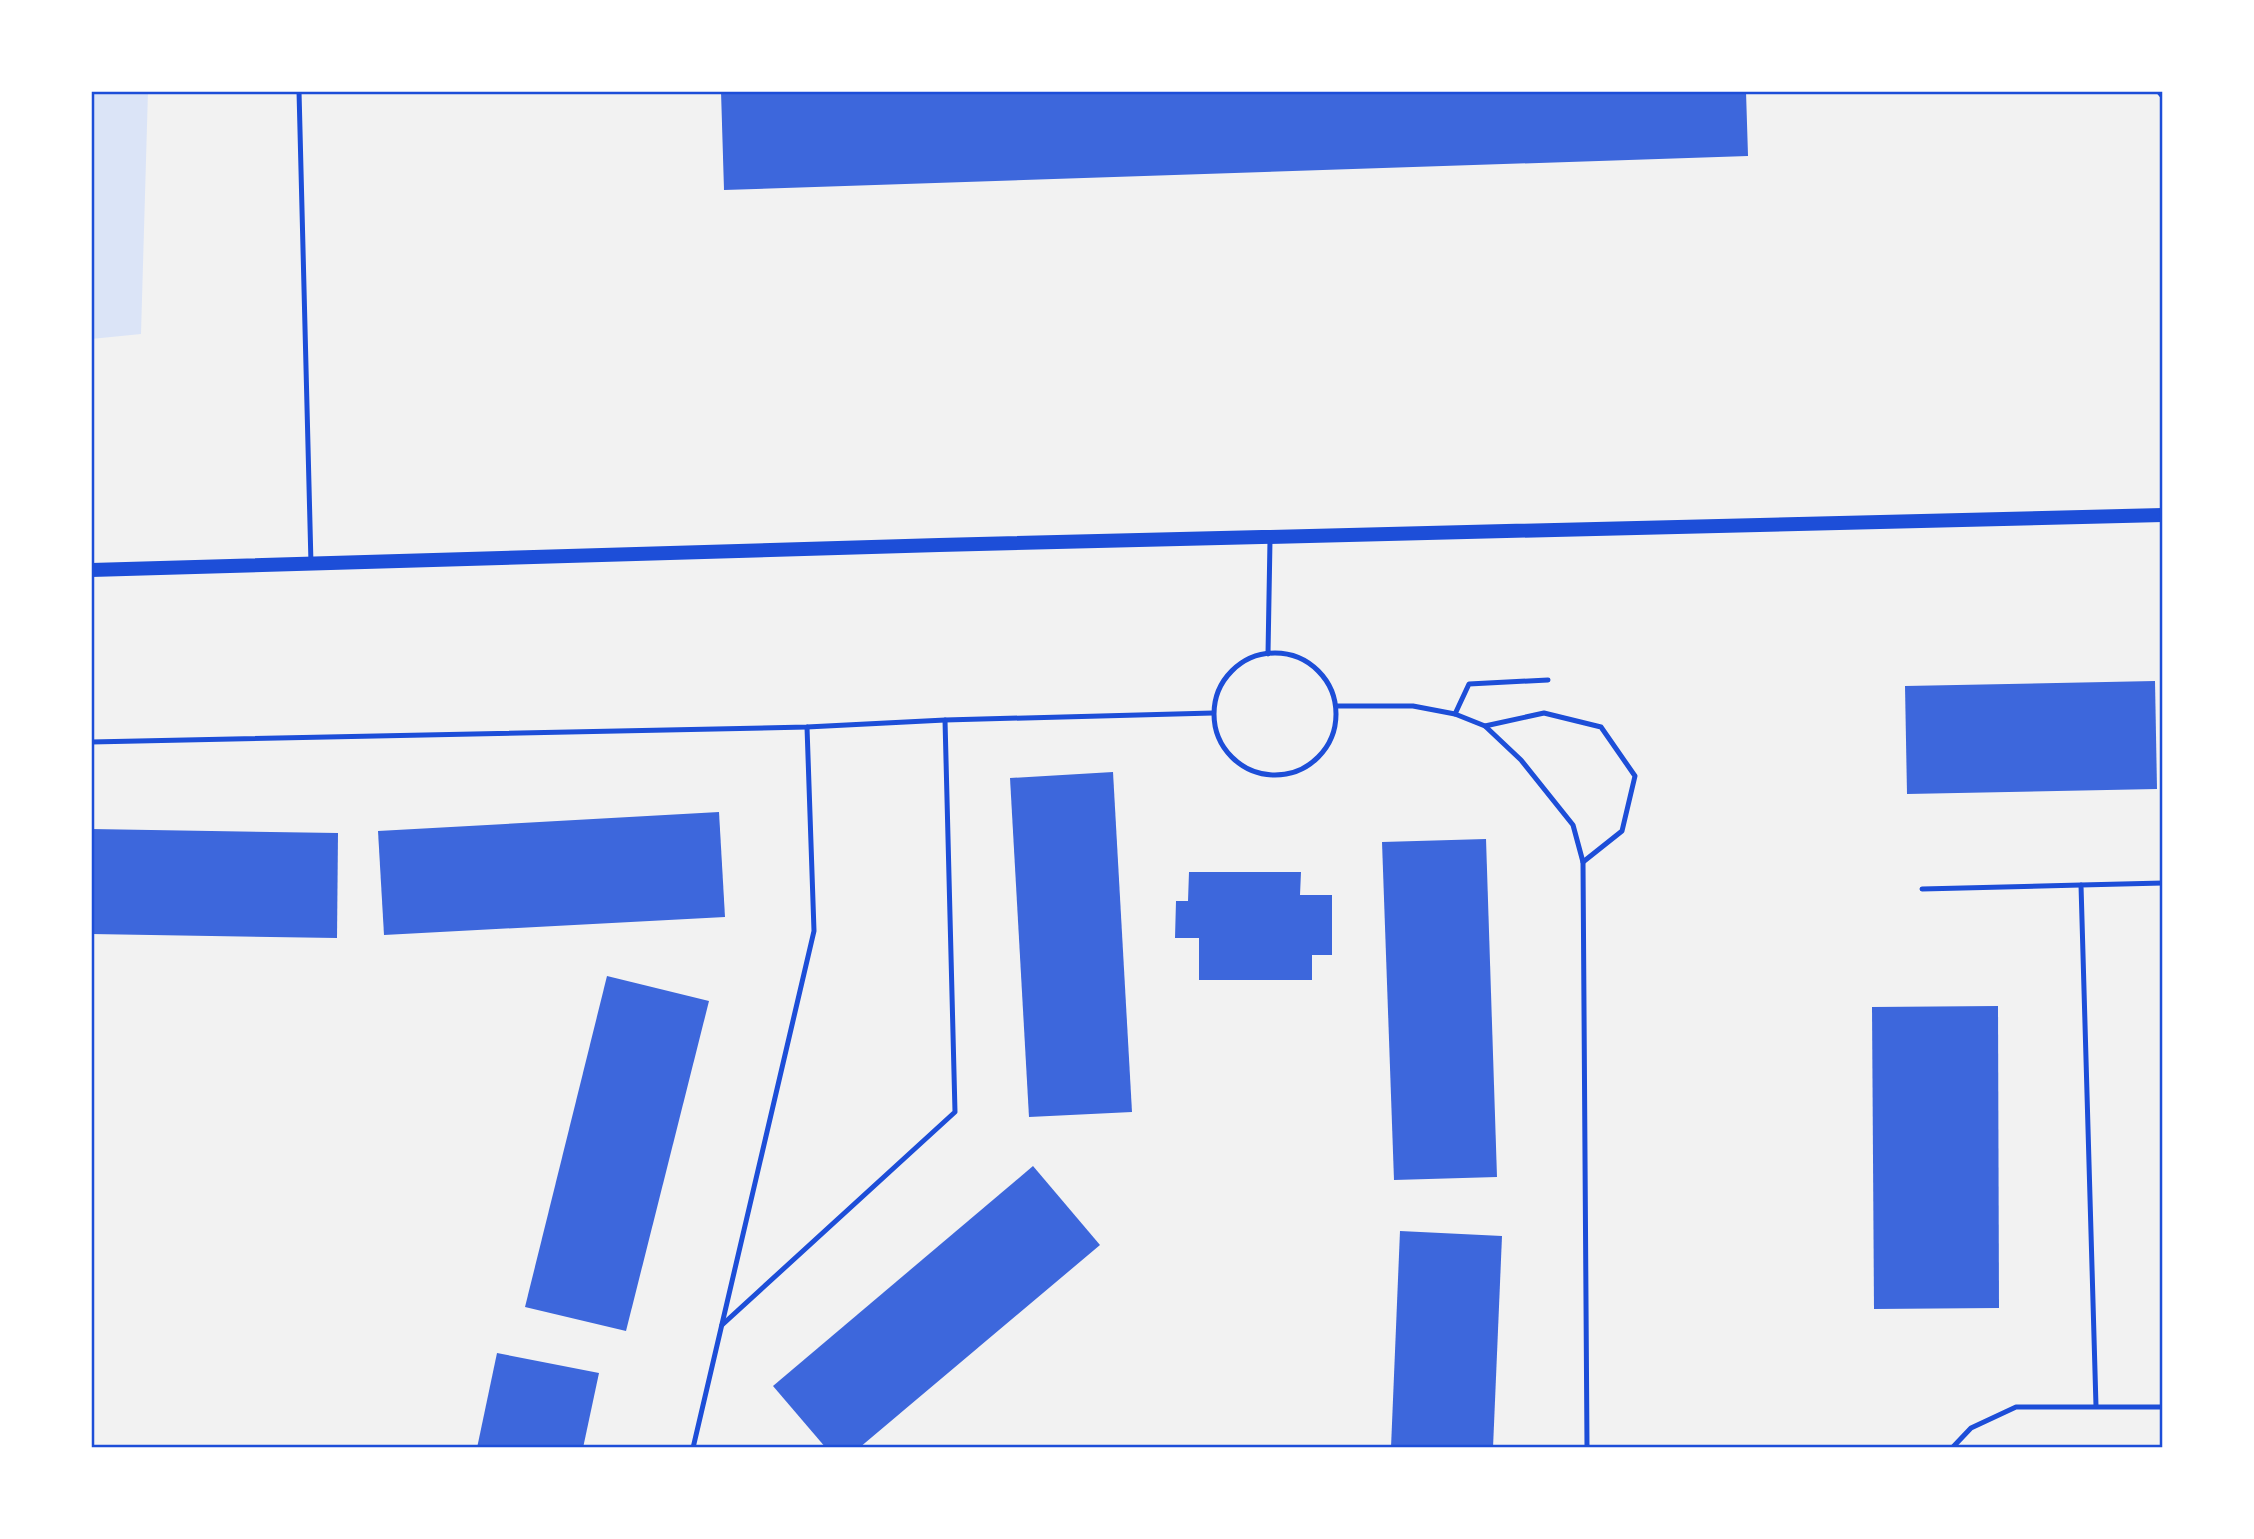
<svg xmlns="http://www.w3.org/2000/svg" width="2254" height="1539" font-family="Karla,sans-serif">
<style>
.green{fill:#dbe4f7}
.building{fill:#3d67dc}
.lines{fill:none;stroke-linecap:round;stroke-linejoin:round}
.service{stroke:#1d4ed8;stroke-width:5}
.secondary{stroke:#1d4ed8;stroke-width:14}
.neatline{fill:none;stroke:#1d4ed8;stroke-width:2.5}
</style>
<rect width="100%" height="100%" fill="#f2f2f2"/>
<polygon class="green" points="91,91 148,91 141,334 91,339"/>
<g class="building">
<polygon points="721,91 1746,91 1748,156 724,190"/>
<polygon points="2155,681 2157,789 1907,794 1905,686"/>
<polygon points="1113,772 1132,1112 1029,1117 1010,778"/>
<polygon points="719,812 725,917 384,935 378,831"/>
<polygon points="91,829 338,833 337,938 91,934"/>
<polygon points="1486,839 1497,1177 1394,1180 1382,842"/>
<polygon points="1189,872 1301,872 1300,895 1332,895 1332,955 1312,955 1312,980 1199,980 1199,938 1175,938 1176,901 1188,901"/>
<polygon points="607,976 709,1001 626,1331 525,1307"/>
<polygon points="1998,1006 1999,1308 1874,1309 1872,1007"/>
<polygon points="1033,1166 1100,1245 859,1448 826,1448 773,1386"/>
<polygon points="1400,1231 1502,1236 1493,1448 1391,1448"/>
<polygon points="497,1353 599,1373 583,1448 477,1448"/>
</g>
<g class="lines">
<g class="service">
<polyline points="299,91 311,564"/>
<polyline points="2158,91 2163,97"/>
<circle cx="1275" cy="714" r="61"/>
<polyline points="1268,654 1270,540"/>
<polyline points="1336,706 1413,706 1455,714 1485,726 1521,760 1573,825 1583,862 1587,1448"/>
<polyline points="1455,714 1469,684 1548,680"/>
<polyline points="1485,726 1544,713 1601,727 1635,776 1622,831 1583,862"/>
<polyline points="91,742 807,727 945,720 1213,713"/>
<polyline points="1922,889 2081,885"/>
<polyline points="722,1325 955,1112 945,720"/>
<polyline points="2096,1406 2081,885 2163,883"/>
<polyline points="693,1448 814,931 807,727"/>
<polyline points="1952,1448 1971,1428 2016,1407 2163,1407"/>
</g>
<polyline class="secondary" points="91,570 939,545 2163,515"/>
</g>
<rect width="2254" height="1539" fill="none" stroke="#ffffff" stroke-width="186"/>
<rect x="93" y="93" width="2068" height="1353" class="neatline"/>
</svg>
